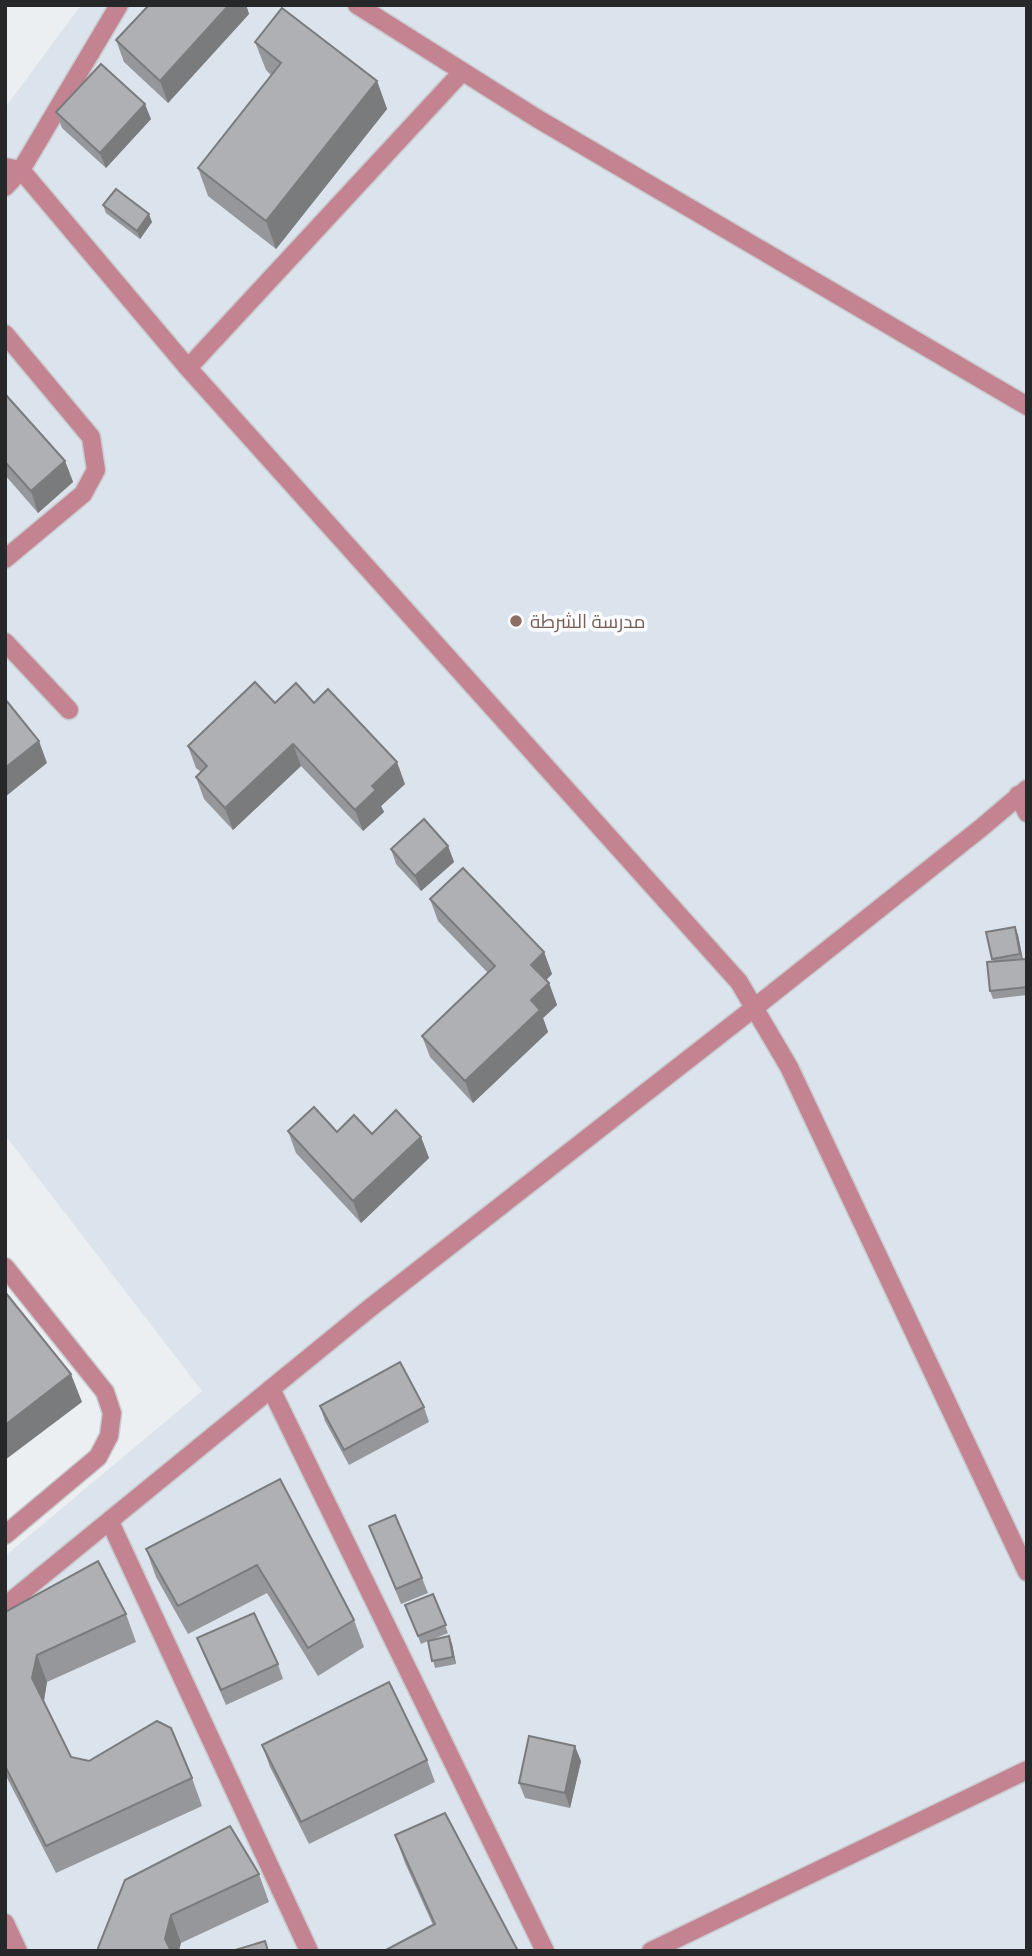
<svg xmlns="http://www.w3.org/2000/svg" width="1032" height="1956" font-family="'Roboto Condensed',Cairo,sans-serif">
<style>
.built{fill:#dbe3ec}
.lines{fill:none;stroke-linecap:round;stroke-linejoin:round}
.minor-casing{stroke:#c8cbce;stroke-width:21}
.minor{stroke:#c48391;stroke-width:18}
.wall{fill:#96979a}
.shaded-wall{fill:#7a7b7d}
.building{fill:#aeb0b3;stroke:#7a7b7d;stroke-width:2}
.education-dot{fill:#8d6e63;stroke:#fafcff;stroke-width:2.5}
.labels{text-anchor:middle;dominant-baseline:central;stroke-width:7;stroke-linejoin:round;paint-order:stroke}
.education-label{font-size:19px;fill:#785e54;stroke:#fafcff;text-anchor:start}
</style>
<rect width="100%" height="100%" fill="#eceff2"/>
<polygon class="built" points="81,5 1027,5 1027,1951 5,1951 5,1556 202,1391 5,1135 5,108"/>
<g class="lines">
<defs>
<g id="minor">
<polyline points="357,5 538,119 1027,406"/>
<polyline points="5,167 21,170 188,368 739,982 789,1067 1027,1572"/>
<polyline points="5,187 21,170 119,5"/>
<polyline points="5,334 91,437 96,470 83,494 5,559"/>
<polyline points="188,368 462,72"/>
<polyline points="5,642 69,710"/>
<polyline points="1018,795 1027,813"/>
<polyline points="5,1267 105,1392 112,1413 109,1436 98,1457 5,1535"/>
<polyline points="271,1389 545,1951"/>
<polyline points="110,1522 309,1951"/>
<polyline points="5,1606 370,1308 754,1008 981,828 1027,789"/>
<polyline points="5,1923 18,1951"/>
<polyline points="651,1951 1027,1770"/>
</g>
</defs>
<use href="#minor" class="minor-casing"/>
<use href="#minor" class="minor"/>
</g>
<g class="wall">
<polygon points="149,5 246,5 249,14 168,103 124,62 116,40"/>
<polygon points="255,42 377,81 387,109 276,249 208,196 198,168 271,75 266,70"/>
<polygon points="56,112 151,119 106,168 62,128"/>
<polygon points="103,205 152,222 140,239 106,213"/>
<polygon points="5,394 65,461 73,482 38,513 5,475"/>
<polygon points="275,703 314,703 405,784 381,806 384,812 363,831 301,766 233,830 204,799 196,777 201,772 196,768 188,746"/>
<polygon points="448,846 454,862 421,891 396,864 391,849"/>
<polygon points="430,899 544,952 552,974 546,980 549,983 557,1005 543,1018 548,1032 473,1103 430,1057 422,1036 488,973 438,921"/>
<polygon points="1015,927 1018,935 1023,959 1027,959 1027,995 993,999 990,991 993,962 992,959"/>
<polygon points="288,1131 337,1132 421,1137 429,1158 361,1223 296,1153"/>
<polygon points="320,1406 424,1407 429,1422 349,1465 325,1421"/>
<polygon points="280,1479 354,1620 364,1647 318,1676 267,1593 188,1634 156,1577 146,1549"/>
<polygon points="369,1526 422,1578 428,1593 401,1604"/>
<polygon points="433,1594 448,1633 431,1640 449,1636 452,1644 456,1664 435,1668 428,1641 421,1644 405,1605"/>
<polygon points="5,1612 126,1614 136,1642 47,1682 44,1701 71,1757 192,1778 202,1806 56,1873 5,1774"/>
<polygon points="197,1638 278,1664 283,1679 226,1705 203,1653"/>
<polygon points="262,1745 427,1760 435,1782 309,1844 270,1767"/>
<polygon points="581,1761 570,1808 525,1798 519,1783"/>
<polygon points="395,1835 518,1951 433,1925 405,1863"/>
<polygon points="259,1874 269,1902 181,1943 98,1948"/>
</g>
<g class="shaded-wall">
<polygon points="229,5 246,5 249,14 168,103 160,81"/>
<polygon points="377,81 387,109 276,249 266,221"/>
<polygon points="145,104 151,119 106,168 100,153"/>
<polygon points="149,214 152,222 140,239 137,231"/>
<polygon points="65,461 73,482 38,513 31,491"/>
<polygon points="39,741 47,763 5,797 5,768"/>
<polygon points="293,744 301,766 233,830 225,808"/>
<polygon points="397,762 405,784 381,806 384,812 363,831 355,810 372,786"/>
<polygon points="448,846 454,862 421,891 415,876"/>
<polygon points="1015,927 1018,935 1023,961 1020,954"/>
<polygon points="544,952 552,974 539,987 531,965"/>
<polygon points="549,983 557,1005 543,1018 548,1032 473,1103 465,1081 531,1000"/>
<polygon points="421,1137 429,1158 361,1223 353,1201"/>
<polygon points="71,1374 82,1402 5,1460 5,1425"/>
<polygon points="449,1636 452,1644 456,1664 453,1657"/>
<polygon points="37,1655 47,1682 43,1706 32,1678"/>
<polygon points="575,1746 581,1761 570,1808 565,1793"/>
<polygon points="171,1915 181,1943 179,1951 170,1951 165,1939"/>
</g>
<g class="building">
<polygon points="149,5 229,5 160,81 116,40"/>
<polygon points="282,8 377,81 266,221 198,168 281,63 255,42"/>
<polygon points="101,64 145,104 100,153 56,112"/>
<polygon points="116,189 149,214 137,231 103,205"/>
<polygon points="5,394 65,461 31,491 5,462"/>
<polygon points="255,682 275,703 296,683 314,703 328,689 397,762 372,786 376,790 355,810 293,744 225,808 196,777 207,766 188,746"/>
<polygon points="5,699 39,741 5,768"/>
<polygon points="424,819 448,846 415,876 391,849"/>
<polygon points="463,868 544,952 531,965 549,983 531,1000 540,1010 465,1081 422,1036 495,966 430,899"/>
<polygon points="1015,927 1020,954 992,959 986,932"/>
<polygon points="1027,959 1027,987 990,991 987,962"/>
<polygon points="314,1107 337,1132 354,1115 372,1134 396,1110 421,1137 353,1201 288,1131"/>
<polygon points="5,1292 71,1374 5,1425"/>
<polygon points="400,1362 424,1407 344,1450 320,1406"/>
<polygon points="280,1479 354,1620 308,1648 257,1565 178,1606 146,1549"/>
<polygon points="395,1515 422,1578 396,1589 369,1526"/>
<polygon points="98,1561 126,1614 37,1655 32,1678 71,1757 89,1761 157,1721 171,1728 192,1778 46,1846 5,1766 5,1612"/>
<polygon points="433,1594 446,1625 418,1636 405,1605"/>
<polygon points="254,1613 278,1664 221,1690 197,1638"/>
<polygon points="449,1636 453,1657 432,1661 428,1641"/>
<polygon points="389,1682 427,1760 301,1822 262,1745"/>
<polygon points="529,1736 575,1746 565,1793 519,1783"/>
<polygon points="445,1813 518,1951 384,1951 435,1924 395,1835"/>
<polygon points="230,1826 259,1874 171,1915 165,1939 171,1951 99,1951 98,1948 125,1880"/>
<polygon points="265,1941 268,1951 232,1951"/>
</g>
<circle class="education-dot" cx="516" cy="621" r="7"/>
<g class="labels">
<g class="education-label">
<text x="530" y="621">مدرسة الشرطة</text>
</g>
</g>
<rect width="1032" height="1956" fill="none" stroke="#262728" stroke-width="14"/>
</svg>
